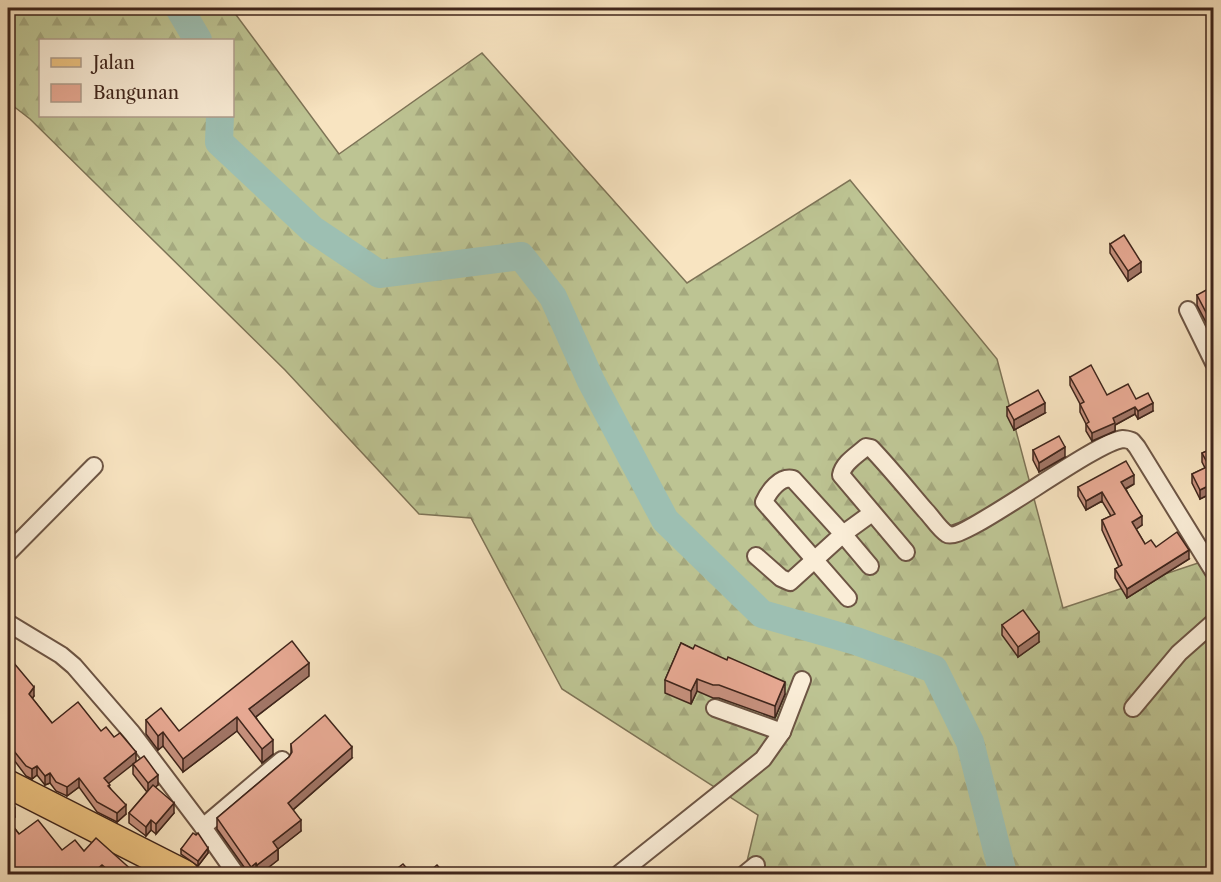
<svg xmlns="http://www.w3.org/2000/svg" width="1221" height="882" font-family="'Libre Caslon Text',serif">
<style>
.forest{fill:url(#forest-firs);stroke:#7e7457;stroke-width:1.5;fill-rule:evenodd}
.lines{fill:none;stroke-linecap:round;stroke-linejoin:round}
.river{stroke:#9dbfb2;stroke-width:28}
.street-casing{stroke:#6d5544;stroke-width:20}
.primary-casing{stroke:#3f251b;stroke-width:30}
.street{stroke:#faedd7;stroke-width:16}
.primary{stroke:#ecc280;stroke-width:27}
.wall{fill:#c7917e;stroke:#3f251b;stroke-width:1.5}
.shaded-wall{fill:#a27667;stroke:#3f251b;stroke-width:1.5}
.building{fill:#e7a993;stroke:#3f251b;stroke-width:1.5}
</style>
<defs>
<pattern id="forest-firs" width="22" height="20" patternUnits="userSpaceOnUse" patternTransform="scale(1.5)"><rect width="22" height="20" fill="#bdc493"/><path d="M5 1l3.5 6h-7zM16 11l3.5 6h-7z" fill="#a4a87e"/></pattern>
</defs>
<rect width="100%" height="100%" fill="#f8e4c1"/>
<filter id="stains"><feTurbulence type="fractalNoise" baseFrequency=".00333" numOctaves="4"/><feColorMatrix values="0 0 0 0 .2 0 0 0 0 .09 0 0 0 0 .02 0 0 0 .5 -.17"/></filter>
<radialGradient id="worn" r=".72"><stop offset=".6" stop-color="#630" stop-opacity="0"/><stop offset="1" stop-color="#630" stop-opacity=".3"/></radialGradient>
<path class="forest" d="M8 8H231L339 154 482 53 687 283 850 180 997 359 1063 608 1213 558V874H744L758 815 562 689 471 518 419 514 285 370 30 119 8 102ZM40 40H232V116H40Z"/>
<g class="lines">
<g class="river">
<polyline points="179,8 198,40"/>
<polyline points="220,116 219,142 312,229 379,274 521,256 553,297 591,381 665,520 762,614 856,641 934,669 970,742 1003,874"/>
</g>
<defs>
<g id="street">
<polyline points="1188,310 1214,363"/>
<path d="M906 552 841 475C843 463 857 455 866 447L871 448C890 468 907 489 925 510 932 517 939 529 947 534 962 544 1093 442 1123 439 1126 439 1129 440 1132 441L1137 447 1214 572"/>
<polyline points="8,553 94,466"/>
<polyline points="756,556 781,578 790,582 843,534 872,513"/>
<path d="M848 598 764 502C769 491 780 476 793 479L843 534 870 566"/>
<polyline points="8,623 61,655 74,666 132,733 203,827 236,874"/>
<polyline points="715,708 782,732"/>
<polyline points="1133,708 1179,653 1214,622"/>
<polyline points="203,827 282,760"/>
<polyline points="619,874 763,759 782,732 802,680"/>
<polyline points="745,874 756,865"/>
</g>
<polyline id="primary" points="8,784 185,874"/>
</defs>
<use href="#street" class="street-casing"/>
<use href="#primary" class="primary-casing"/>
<use href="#street" class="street"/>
<use href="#primary" class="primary"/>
</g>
<g class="wall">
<polygon points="1110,244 1141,272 1128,281 1110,253"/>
<polygon points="1197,295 1214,300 1209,328 1197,305"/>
<polygon points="1070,377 1107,395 1136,399 1153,411 1138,419 1135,414 1115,425 1115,431 1092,441 1086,431 1086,424 1080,412 1080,404 1070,385"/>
<polygon points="1007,407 1045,413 1014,430 1007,416"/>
<polygon points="1214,448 1214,506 1208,495 1200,499 1192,483 1192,474 1205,468 1202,462 1202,453"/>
<polygon points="1033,450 1065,457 1039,472 1033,460"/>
<polygon points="1134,484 1126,489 1142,525 1136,529 1145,544 1156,547 1189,559 1127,598 1115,578 1115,569 1119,567 1102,530 1102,520 1111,516 1102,501 1086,510 1078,496 1078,487"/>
<polygon points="1002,625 1039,642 1018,657 1002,635"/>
<polygon points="681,643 785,694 775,718 719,698 713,698 697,691 691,704 665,693 665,680"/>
<polygon points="8,656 34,696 32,698 52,723 108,784 110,788 126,814 117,822 97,812 79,787 67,796 56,791 50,783 45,785 37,775 32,779 26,776 14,760 8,765"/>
<polygon points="309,676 256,717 273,754 262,763 237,731 183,772 163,746 158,750 146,734 146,720 179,731"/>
<polygon points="291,744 352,758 293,810 301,831 278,849 278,860 260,874 249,874 217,829 217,818 289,757 291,754"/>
<polygon points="133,764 158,785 155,787 174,813 156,834 151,830 146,836 129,823 129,813 147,792 133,774"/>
<polygon points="8,798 15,817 9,821 19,834 62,850 84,851 141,874 8,874"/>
<polygon points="196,835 208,853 198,866 181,854 181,849"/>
</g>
<g class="shaded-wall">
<polygon points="1141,262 1141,272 1128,281 1128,271"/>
<polygon points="1214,316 1214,325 1209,328 1209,318"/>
<polygon points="1045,403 1045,413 1014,430 1014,420"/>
<polygon points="1153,403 1153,411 1138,419 1138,411"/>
<polygon points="1135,407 1135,414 1115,425 1115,431 1092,441 1092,433 1113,418"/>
<polygon points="1065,447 1065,457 1039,472 1039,463"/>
<polygon points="1134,475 1134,484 1121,491 1121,482"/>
<polygon points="1208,486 1208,495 1200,499 1200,490"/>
<polygon points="1102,492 1102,501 1086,510 1086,501"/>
<polygon points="1142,516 1142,525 1132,532 1132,522"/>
<polygon points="1189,550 1189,559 1127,598 1127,589"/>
<polygon points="1039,632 1039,642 1018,657 1018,647"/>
<polygon points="309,663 309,676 249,722 249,709"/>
<polygon points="697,679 697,691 691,704 691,691"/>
<polygon points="785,682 785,694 775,718 775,706"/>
<polygon points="34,687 34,696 29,703 29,694"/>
<polygon points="237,717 237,731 183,772 183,759"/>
<polygon points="163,732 163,746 158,750 158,736"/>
<polygon points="273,740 273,754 262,763 262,749"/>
<polygon points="352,747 352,758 288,814 288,803"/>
<polygon points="14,751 14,760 8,765 8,756"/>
<polygon points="136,752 136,762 104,787 104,778"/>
<polygon points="37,766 37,775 32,779 32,769"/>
<polygon points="50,773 50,783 45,785 45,776"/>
<polygon points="158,775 158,785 148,793 148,783"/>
<polygon points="79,778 79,787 67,796 67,787"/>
<polygon points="174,803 174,813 156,834 156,824"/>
<polygon points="126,805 126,814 117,822 117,813"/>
<polygon points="15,808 15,817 8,822 8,813"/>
<polygon points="151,820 151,830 146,836 146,827"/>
<polygon points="301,820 301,831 273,853 273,842"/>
<polygon points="208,848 208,853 198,866 198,861"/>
<polygon points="278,849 278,860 260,874 257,874 257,865"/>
<polygon points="256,863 256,874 251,874 251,867"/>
<polygon points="102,865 102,874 91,874"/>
</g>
<g class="building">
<polygon points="1124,235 1141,262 1128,271 1110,244"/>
<polygon points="1208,289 1214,300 1214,316 1209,318 1197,295"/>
<polygon points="1091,365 1107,395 1128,384 1136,399 1148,393 1153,403 1138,411 1135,407 1113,418 1115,423 1092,433 1086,424 1089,422 1080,404 1084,402 1070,377"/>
<polygon points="1038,390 1045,403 1014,420 1007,407"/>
<polygon points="1059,436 1065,447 1039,463 1033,450"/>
<polygon points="1214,448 1214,497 1208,486 1200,490 1192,474 1209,466 1202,453"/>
<polygon points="1126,461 1134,475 1121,482 1142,516 1132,522 1145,544 1151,540 1156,547 1177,532 1189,550 1127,589 1115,569 1122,565 1102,520 1115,514 1102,492 1086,501 1078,487"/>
<polygon points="1023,610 1039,632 1018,647 1002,625"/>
<polygon points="292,641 309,663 249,709 273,740 262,749 237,717 183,759 163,732 158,736 146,720 161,708 179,731"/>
<polygon points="681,643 693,649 695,645 727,660 728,657 785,682 775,706 719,685 713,685 697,679 691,691 665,680"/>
<polygon points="8,656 34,687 29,694 52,723 78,702 101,731 106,727 114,737 120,733 136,752 104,778 110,785 108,786 126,805 117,813 97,802 79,778 67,787 56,782 50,773 45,776 37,766 32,769 26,766 14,751 8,756"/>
<polygon points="325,715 352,747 288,803 301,820 273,842 278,849 257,865 256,863 251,867 217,818 289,757 292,752 291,744"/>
<polygon points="144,756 158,775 148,783 133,764"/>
<polygon points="153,785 174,803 156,824 151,820 146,827 129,813"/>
<polygon points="8,798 15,808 8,813"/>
<polygon points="8,820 19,834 38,820 62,850 75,840 84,851 96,838 134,872 136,870 141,874 113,874 102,865 91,874 8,874"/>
<polygon points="193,833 196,835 198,833 208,848 198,861 181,849"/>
<polygon points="403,864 412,874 390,874"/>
<polygon points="437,865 445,874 426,874"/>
<polygon points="484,868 489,874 476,874"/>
<polygon points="420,870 424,874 415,874"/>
</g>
<rect width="1221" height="882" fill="none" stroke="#f8e4c1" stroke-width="30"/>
<rect x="9" y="9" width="1203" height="864" fill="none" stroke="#3f251b" stroke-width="3"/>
<rect x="15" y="15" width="1191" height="852" fill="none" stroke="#3f251b" stroke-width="1.5"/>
<rect x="39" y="39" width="195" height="78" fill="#faedd7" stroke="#af9d8c" stroke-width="1.5"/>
<rect x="51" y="58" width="30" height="9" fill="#ecc280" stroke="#af9d8c" stroke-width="1.5"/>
<text x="93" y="69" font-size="18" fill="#3f251b">Jalan</text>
<rect x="51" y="84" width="30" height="18" fill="#e7a993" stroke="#af9d8c" stroke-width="1.5"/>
<text x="93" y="99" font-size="18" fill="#3f251b">Bangunan</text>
<rect width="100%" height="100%" filter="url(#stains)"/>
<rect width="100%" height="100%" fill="url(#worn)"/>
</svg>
